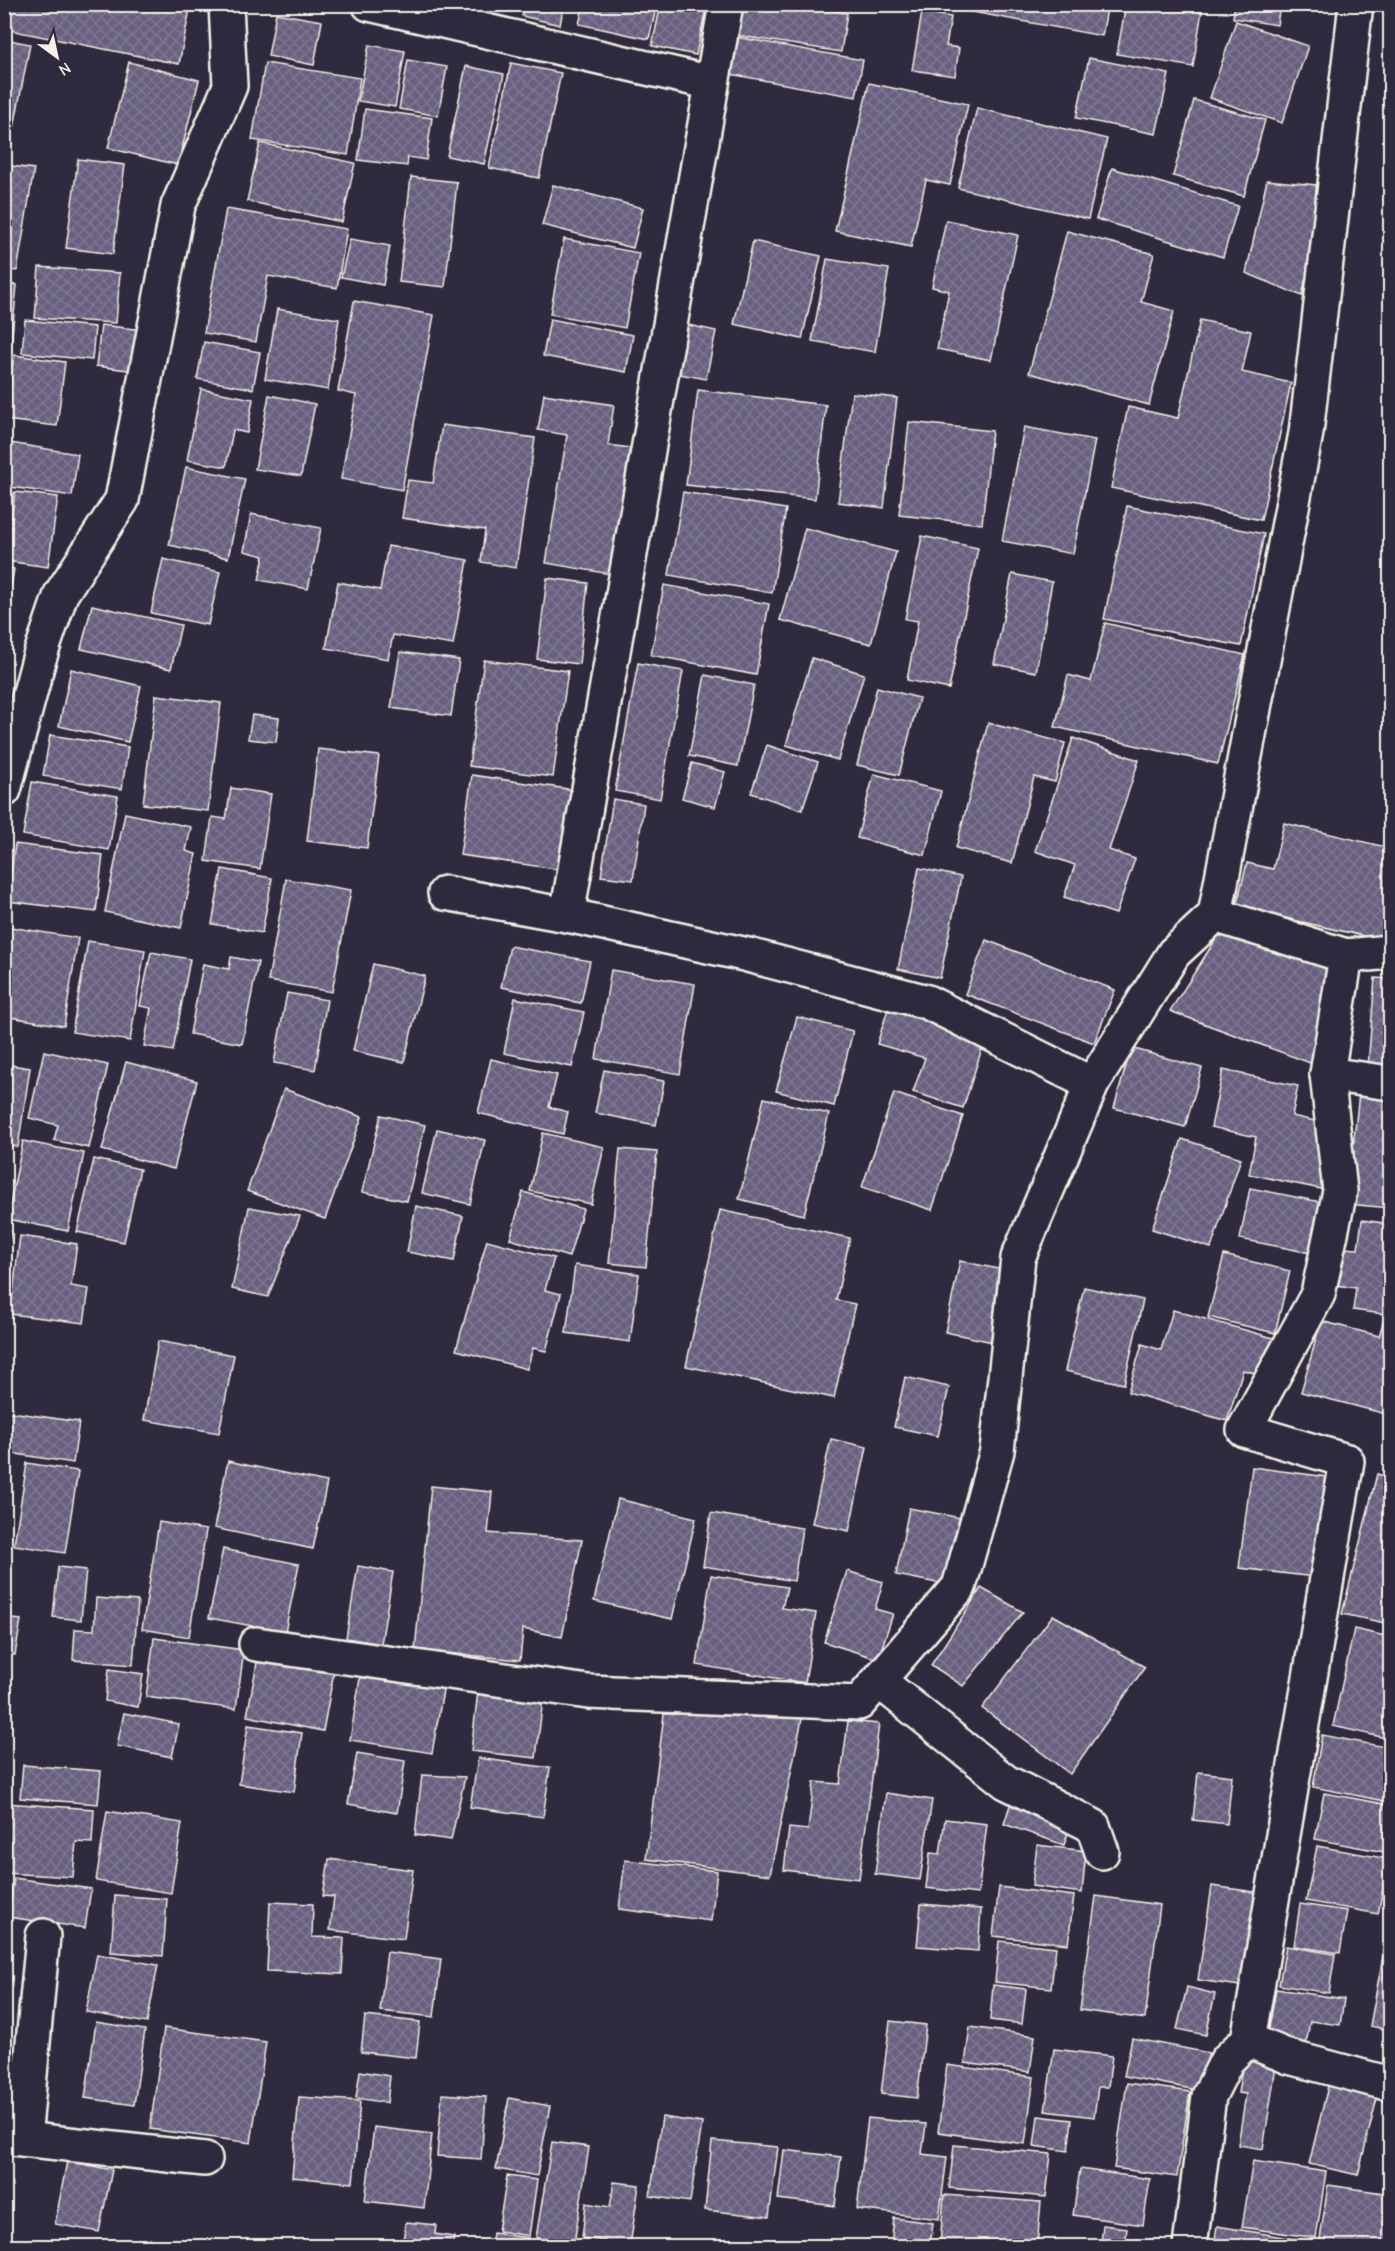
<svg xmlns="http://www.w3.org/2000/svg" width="1395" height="2251" font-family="'Comic Neue',sans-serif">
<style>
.building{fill:url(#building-cross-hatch);stroke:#f4f1e8;stroke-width:1.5}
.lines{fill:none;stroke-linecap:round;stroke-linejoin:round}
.minor-casing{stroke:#f4f1e8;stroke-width:38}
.minor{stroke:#2f2a3d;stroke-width:33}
</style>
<defs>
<pattern id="building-cross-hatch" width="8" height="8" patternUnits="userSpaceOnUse" patternTransform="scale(1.5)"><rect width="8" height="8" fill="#68617f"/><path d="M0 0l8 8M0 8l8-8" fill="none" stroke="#7e7891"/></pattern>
</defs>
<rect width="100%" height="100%" fill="#2f2a3d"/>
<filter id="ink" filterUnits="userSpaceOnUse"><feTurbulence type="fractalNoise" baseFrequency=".0167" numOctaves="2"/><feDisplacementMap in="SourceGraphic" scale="12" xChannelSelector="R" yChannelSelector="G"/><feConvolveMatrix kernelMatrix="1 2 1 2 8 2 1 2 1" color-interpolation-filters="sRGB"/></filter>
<g filter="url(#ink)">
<g class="building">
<polygon points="4,4 191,4 179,64 4,29"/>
<polygon points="524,4 564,4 560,25 522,16"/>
<polygon points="584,4 657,4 649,39 579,24"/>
<polygon points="661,4 707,4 696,55 652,46"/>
<polygon points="727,4 793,4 847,13 841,52 722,33"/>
<polygon points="930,4 1108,4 1102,36"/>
<polygon points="1126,4 1203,4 1193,67 1117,54"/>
<polygon points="1235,4 1280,4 1277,25 1233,18"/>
<polygon points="922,12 951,17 946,46 959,48 955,76 912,70"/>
<polygon points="276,13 322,21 314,65 268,56"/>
<polygon points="1236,21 1308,46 1282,123 1210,98"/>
<polygon points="736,37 863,60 856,97 729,74"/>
<polygon points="4,39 30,44 14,127 4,125"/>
<polygon points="369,45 405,51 395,107 358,101"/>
<polygon points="1390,54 1390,94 1385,93"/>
<polygon points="1089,58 1169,74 1156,134 1076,118"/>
<polygon points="408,60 447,67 438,116 399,109"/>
<polygon points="129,62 199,80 178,165 108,148"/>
<polygon points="265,63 360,78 348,155 252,140"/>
<polygon points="511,63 561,73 539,178 489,168"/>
<polygon points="466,66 504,74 484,164 447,156"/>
<polygon points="869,83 968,104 950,185 926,180 911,247 835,231"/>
<polygon points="1194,100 1265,120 1244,196 1173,176"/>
<polygon points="977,108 1107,139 1088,219 958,188"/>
<polygon points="365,109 432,118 426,160 408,157 407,166 358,160"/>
<polygon points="260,143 355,163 342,222 247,201"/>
<polygon points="78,159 125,165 113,254 66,248"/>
<polygon points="4,165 34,169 17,271 4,269"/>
<polygon points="1112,168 1238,206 1223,257 1096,219"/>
<polygon points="411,177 457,182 445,287 399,282"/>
<polygon points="1267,180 1326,186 1302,296 1246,273"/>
<polygon points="553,185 643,208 633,248 542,225"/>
<polygon points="226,209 347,229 337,288 268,276 256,342 204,333"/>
<polygon points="946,220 1018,235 991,360 937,349 949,291 932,287"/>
<polygon points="1067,231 1154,254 1141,302 1174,311 1149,405 1029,373"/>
<polygon points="350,239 390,246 383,285 341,277"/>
<polygon points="564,239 639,253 625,328 550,314"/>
<polygon points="753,241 821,256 802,339 734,324"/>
<polygon points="827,259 889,269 875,352 812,341"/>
<polygon points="39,267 120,273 116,323 35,318"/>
<polygon points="4,284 17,285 7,385 4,385"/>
<polygon points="354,301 434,315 402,490 341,479 356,395 338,391"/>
<polygon points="277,309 339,319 328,390 265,379"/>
<polygon points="550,319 633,335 626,372 543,356"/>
<polygon points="25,320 95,327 92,360 22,353"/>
<polygon points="1200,320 1251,331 1242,372 1291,383 1261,520 1111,488 1128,407 1178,418"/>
<polygon points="679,323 716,331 706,379 668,372"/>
<polygon points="101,325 142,330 136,371 96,366"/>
<polygon points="204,342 260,352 253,389 197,379"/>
<polygon points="14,355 65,362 57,426 5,420"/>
<polygon points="201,389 253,399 247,433 233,430 226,467 187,460"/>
<polygon points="698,390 826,405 815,499 686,485"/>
<polygon points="852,393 897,398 884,508 838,502"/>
<polygon points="544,394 614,405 608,445 630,448 610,574 546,563 567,435 538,430"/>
<polygon points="269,395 315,404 301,476 255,469"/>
<polygon points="909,422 992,431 982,524 899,515"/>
<polygon points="442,425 535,438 516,568 481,562 485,530 402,518 408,480 433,483"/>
<polygon points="1024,427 1095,440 1073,554 1002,541"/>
<polygon points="4,442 78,454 72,496 4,486"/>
<polygon points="186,467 245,479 228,558 169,545"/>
<polygon points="4,492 13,493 4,548"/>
<polygon points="15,492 58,497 48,567 6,561"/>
<polygon points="683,492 786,509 772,593 669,575"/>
<polygon points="1127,506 1264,534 1241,646 1104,619"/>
<polygon points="251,514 321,528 308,589 259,580 264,556 244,551"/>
<polygon points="805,528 896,552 871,644 780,620"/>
<polygon points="922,536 978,548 949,689 907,680 918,621 905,619"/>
<polygon points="388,546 468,560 453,645 393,635 388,659 326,648 338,582 380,590"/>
<polygon points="163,559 220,572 208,625 151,613"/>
<polygon points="4,567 14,569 4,625"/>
<polygon points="1012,574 1052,582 1036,672 994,664"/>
<polygon points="547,578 588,583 579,664 537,659"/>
<polygon points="664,585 769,604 756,675 651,655"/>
<polygon points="92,605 181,625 171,669 81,649"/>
<polygon points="1105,623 1245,655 1218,764 1055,727 1068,675 1091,681"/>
<polygon points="400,652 459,660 451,716 391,708"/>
<polygon points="812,658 864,674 838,760 786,745"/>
<polygon points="484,660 568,671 553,777 469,766"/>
<polygon points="638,663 683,671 660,799 615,791"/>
<polygon points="71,669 141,686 128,742 59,726"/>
<polygon points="705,675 754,685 738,766 689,756"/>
<polygon points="877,687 919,698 899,775 857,765"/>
<polygon points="156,695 221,703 208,811 143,804"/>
<polygon points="252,715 279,718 276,742 248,739"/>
<polygon points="988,723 1065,743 1055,782 1034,777 1012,863 956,848"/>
<polygon points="50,735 128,747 122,789 43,776"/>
<polygon points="1073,738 1139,760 1109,850 1135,859 1116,914 1064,897 1075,865 1035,851"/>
<polygon points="767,745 818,762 802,810 751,793"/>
<polygon points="318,749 379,756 367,848 307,841"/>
<polygon points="692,763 725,772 715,807 682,798"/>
<polygon points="874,774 941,791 925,855 857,838"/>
<polygon points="472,775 574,790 562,870 460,855"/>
<polygon points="32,782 118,796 109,850 23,835"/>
<polygon points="231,788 271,794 260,869 206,861 212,817 226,819"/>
<polygon points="613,799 644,804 633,880 601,876"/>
<polygon points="125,813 191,827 186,851 196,854 181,928 105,912"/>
<polygon points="1284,823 1390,848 1388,893 1390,893 1390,942 1236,907 1247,863 1273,869"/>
<polygon points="15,844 103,855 96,912 7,901"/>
<polygon points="919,868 961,877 940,978 898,969"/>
<polygon points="222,869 272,878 262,933 212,924"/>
<polygon points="286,879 351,890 332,992 268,981"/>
<polygon points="4,926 78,938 64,1026 4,1016"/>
<polygon points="1221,931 1331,968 1313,1064 1170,1011"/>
<polygon points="986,940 1115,990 1094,1043 965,994"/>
<polygon points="88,941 145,950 130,1041 72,1032"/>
<polygon points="510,946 590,961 581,1003 501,987"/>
<polygon points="151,952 190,959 173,1051 144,1046 151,1008 140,1006"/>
<polygon points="231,957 258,962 242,1044 190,1034 203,964 229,969"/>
<polygon points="373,964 425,976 404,1062 353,1051"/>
<polygon points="611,970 695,984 680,1074 596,1059"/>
<polygon points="1375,978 1390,979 1390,1067 1368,1066"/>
<polygon points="287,993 327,1000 315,1070 274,1063"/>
<polygon points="515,998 584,1012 572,1067 504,1053"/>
<polygon points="888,1009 985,1039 963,1108 913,1092 925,1058 877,1044"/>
<polygon points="797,1017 853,1031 834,1106 776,1091"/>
<polygon points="1131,1048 1202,1068 1185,1127 1114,1108"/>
<polygon points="44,1051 108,1065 89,1148 54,1140 58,1125 29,1118"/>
<polygon points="491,1059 557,1075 549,1107 568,1112 563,1134 478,1113"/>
<polygon points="126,1062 197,1081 174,1169 102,1150"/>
<polygon points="4,1064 30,1068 18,1147 4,1145"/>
<polygon points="604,1070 664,1081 656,1125 595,1113"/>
<polygon points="1223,1070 1298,1086 1292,1116 1324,1123 1318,1150 1334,1153 1326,1190 1249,1174 1256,1137 1211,1127"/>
<polygon points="284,1089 362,1117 325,1219 247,1191"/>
<polygon points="894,1093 963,1116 932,1210 862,1187"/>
<polygon points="1359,1093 1390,1096 1390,1208 1347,1204"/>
<polygon points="764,1098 829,1114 804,1215 739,1199"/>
<polygon points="381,1115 425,1125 407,1201 362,1192"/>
<polygon points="437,1129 485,1140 470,1204 422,1193"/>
<polygon points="543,1133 604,1147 591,1204 530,1191"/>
<polygon points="1182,1139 1241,1158 1211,1248 1152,1229"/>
<polygon points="23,1141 84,1153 68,1231 7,1219"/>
<polygon points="620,1149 657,1152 646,1267 609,1263"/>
<polygon points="94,1159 140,1169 124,1242 77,1232"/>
<polygon points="1250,1188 1331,1204 1321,1255 1240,1239"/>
<polygon points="523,1192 583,1209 569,1257 510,1239"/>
<polygon points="416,1206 463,1216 454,1261 407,1252"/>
<polygon points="249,1207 300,1216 268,1297 232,1289"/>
<polygon points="720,1210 850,1238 836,1300 855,1304 834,1398 686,1366"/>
<polygon points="1362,1220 1390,1224 1390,1315 1353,1310 1356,1288 1336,1285 1341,1248 1358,1249"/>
<polygon points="4,1230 11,1232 4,1263"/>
<polygon points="20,1236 77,1244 71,1286 89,1289 84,1323 10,1314"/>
<polygon points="487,1240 554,1258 545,1290 561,1294 546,1351 533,1348 527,1369 456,1350"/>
<polygon points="1224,1255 1290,1271 1275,1333 1208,1317"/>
<polygon points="960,1261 1013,1272 998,1343 945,1332"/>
<polygon points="575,1265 639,1274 630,1342 566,1333"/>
<polygon points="1084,1287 1143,1300 1124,1384 1065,1371"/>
<polygon points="1173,1310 1277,1339 1266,1376 1243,1370 1227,1421 1128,1392 1142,1344 1161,1350"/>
<polygon points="1384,1319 1390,1320 1390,1415 1301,1392 1321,1321 1379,1336"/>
<polygon points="158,1341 234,1355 219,1433 144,1420"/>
<polygon points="905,1377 949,1387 938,1436 894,1427"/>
<polygon points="4,1411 79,1422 73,1463 4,1452"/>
<polygon points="831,1439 867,1447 849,1531 812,1523"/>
<polygon points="228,1461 327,1482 313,1549 214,1528"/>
<polygon points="27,1463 78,1471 65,1553 14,1545"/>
<polygon points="1252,1467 1327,1477 1314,1577 1239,1568"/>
<polygon points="1377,1474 1390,1477 1390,1624 1342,1614"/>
<polygon points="431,1486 492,1492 488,1533 582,1540 562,1637 523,1629 520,1660 415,1650"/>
<polygon points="618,1499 696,1518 672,1619 594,1601"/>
<polygon points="909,1508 966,1519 953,1586 896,1575"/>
<polygon points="711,1513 802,1528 794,1581 703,1566"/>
<polygon points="159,1522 206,1530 189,1637 142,1629"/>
<polygon points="223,1549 299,1564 285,1632 209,1618"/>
<polygon points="358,1566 393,1572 381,1644 346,1638"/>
<polygon points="58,1567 86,1570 81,1620 53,1617"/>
<polygon points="847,1571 883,1582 875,1609 893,1614 878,1659 824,1642"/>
<polygon points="711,1575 787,1587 782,1608 816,1613 805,1683 697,1665"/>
<polygon points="981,1588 1023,1612 963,1686 931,1665"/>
<polygon points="96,1598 138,1601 133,1665 73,1660 75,1629 94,1630"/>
<polygon points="1053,1615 1145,1667 1070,1774 982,1708"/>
<polygon points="4,1618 21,1620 15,1655 4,1654"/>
<polygon points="1354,1629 1390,1637 1390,1739 1333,1726"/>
<polygon points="154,1638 244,1650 236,1709 146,1697"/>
<polygon points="259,1652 335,1666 323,1731 247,1716"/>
<polygon points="362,1666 445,1679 432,1753 350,1740"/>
<polygon points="109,1669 143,1674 138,1707 105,1701"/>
<polygon points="478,1691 543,1698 536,1758 471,1751"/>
<polygon points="124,1713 179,1724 172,1757 117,1746"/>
<polygon points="664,1714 803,1714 770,1875 646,1859"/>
<polygon points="848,1721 879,1724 859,1879 784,1870 789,1828 808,1830 814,1782 840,1784"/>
<polygon points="248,1725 302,1733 294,1792 239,1784"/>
<polygon points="1322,1735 1390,1748 1390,1802 1313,1787"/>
<polygon points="357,1753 405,1761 397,1813 348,1804"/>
<polygon points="478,1758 550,1768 543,1817 470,1807"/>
<polygon points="23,1765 101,1771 98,1804 20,1798"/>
<polygon points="1198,1772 1232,1776 1227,1824 1193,1820"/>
<polygon points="422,1775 465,1777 451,1840 415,1835"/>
<polygon points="886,1793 932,1800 920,1880 875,1874"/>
<polygon points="1324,1793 1390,1805 1390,1853 1315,1839"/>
<polygon points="1011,1802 1072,1822 1064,1845 1004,1824"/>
<polygon points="4,1803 94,1809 92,1843 76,1842 73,1877 4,1873"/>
<polygon points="107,1811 182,1823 171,1893 96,1881"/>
<polygon points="945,1819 987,1824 978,1894 926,1888 930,1853 940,1854"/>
<polygon points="1037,1845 1086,1851 1082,1893 1032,1886"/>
<polygon points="1317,1846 1389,1859 1378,1914 1306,1901"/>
<polygon points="329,1859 413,1870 404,1939 330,1930 334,1897 323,1896"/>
<polygon points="625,1860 717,1871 711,1921 619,1909"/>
<polygon points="14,1878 91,1889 85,1928 8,1917"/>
<polygon points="1212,1886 1261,1893 1247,1987 1198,1980"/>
<polygon points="999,1887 1074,1896 1068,1944 993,1936"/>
<polygon points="115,1895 167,1899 163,1956 111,1952"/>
<polygon points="1096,1896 1160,1905 1145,2019 1080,2010"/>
<polygon points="270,1902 313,1904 312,1937 344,1938 342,1974 267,1971"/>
<polygon points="921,1904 981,1909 978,1951 917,1946"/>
<polygon points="1300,1904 1347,1911 1340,1953 1294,1946"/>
<polygon points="999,1941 1056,1947 1051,1988 995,1982"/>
<polygon points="1385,1945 1390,1946 1390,2030 1370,2026"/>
<polygon points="1286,1946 1335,1954 1329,1993 1279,1985"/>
<polygon points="387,1952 441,1959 434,2017 380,2011"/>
<polygon points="97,1954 158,1965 147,2023 86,2012"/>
<polygon points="993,1985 1026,1989 1022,2024 990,2020"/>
<polygon points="1187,1987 1215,1994 1206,2035 1177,2029"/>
<polygon points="1276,1989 1344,1999 1340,2025 1310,2021 1305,2051 1266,2045"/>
<polygon points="365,2016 420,2022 416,2058 361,2052"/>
<polygon points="890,2021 926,2025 917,2098 881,2094"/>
<polygon points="96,2022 145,2030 134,2105 85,2098"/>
<polygon points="970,2027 1035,2036 1030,2072 965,2063"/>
<polygon points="164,2028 266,2042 251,2143 150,2129"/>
<polygon points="1132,2038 1209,2053 1202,2091 1124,2076"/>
<polygon points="1054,2049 1112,2056 1108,2087 1098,2087 1094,2117 1045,2111"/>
<polygon points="1244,2056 1277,2060 1263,2149 1238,2145 1246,2094 1238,2093"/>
<polygon points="947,2065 1034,2077 1025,2144 938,2132"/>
<polygon points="360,2071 390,2076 387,2103 356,2098"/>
<polygon points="1330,2078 1379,2090 1358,2175 1309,2164"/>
<polygon points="1127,2083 1190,2092 1177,2177 1114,2168"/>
<polygon points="442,2094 486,2097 481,2159 437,2156"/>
<polygon points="299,2097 360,2101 353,2183 292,2177"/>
<polygon points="509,2098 550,2106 537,2176 496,2169"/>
<polygon points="1038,2116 1072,2120 1068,2151 1034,2146"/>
<polygon points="662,2117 702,2123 690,2202 650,2196"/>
<polygon points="868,2118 926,2124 922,2154 947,2157 939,2219 857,2209"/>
<polygon points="374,2127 432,2134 424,2208 365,2201"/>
<polygon points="712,2141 778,2147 769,2217 705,2210"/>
<polygon points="552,2142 589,2147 574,2244 536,2238"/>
<polygon points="954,2145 1051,2154 1046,2197 949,2188"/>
<polygon points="784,2150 841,2157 835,2206 778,2199"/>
<polygon points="67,2161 112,2170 99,2232 55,2224"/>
<polygon points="1253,2161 1326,2172 1316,2238 1242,2227"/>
<polygon points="1080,2169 1150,2179 1143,2225 1073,2215"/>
<polygon points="507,2176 537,2180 529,2236 498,2231"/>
<polygon points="614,2182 639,2185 630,2246 604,2246 605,2241 582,2238 586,2203 610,2207"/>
<polygon points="1328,2185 1390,2194 1390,2246 1319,2246"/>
<polygon points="944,2195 1041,2202 1037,2246 940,2245"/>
<polygon points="894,2218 933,2223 930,2246 891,2246"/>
<polygon points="406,2222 436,2225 435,2234 454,2237 452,2246 402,2246"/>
<polygon points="1103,2225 1127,2228 1125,2246 1088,2246 1089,2243 1101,2244"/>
<polygon points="1217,2226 1301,2240 1300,2246 1214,2246"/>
<polygon points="493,2233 528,2238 527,2246 491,2246"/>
</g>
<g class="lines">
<defs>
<g id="minor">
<polyline points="369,4 712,83"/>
<polyline points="4,790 39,659 61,594 122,500 178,206 230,86 226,4"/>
<polyline points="445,893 567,915 748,955 927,1002 1092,1084"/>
<polyline points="567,915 726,4"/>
<polyline points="1215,915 1346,956 1327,1074 1390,1083"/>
<polyline points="1346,956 1390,952"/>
<polyline points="256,1644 588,1692 859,1703 959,1587 997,1451 1018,1258 1092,1084 1174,953 1215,915 1306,433 1356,4"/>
<polyline points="879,1681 1006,1782 1093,1826 1102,1852"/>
<polyline points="1248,2040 1289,2057 1390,2084"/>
<polyline points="4,2137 205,2159"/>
<polyline points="24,2139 43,1936"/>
<polyline points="1190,2246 1209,2096 1227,2060 1248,2040 1347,1461 1244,1430 1318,1294 1340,1191 1327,1074"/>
</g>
</defs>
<use href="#minor" class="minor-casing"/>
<use href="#minor" class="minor"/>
</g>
</g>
<rect width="1395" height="2251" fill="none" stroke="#2f2a3d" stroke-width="24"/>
<rect x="12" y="12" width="1371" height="2227" fill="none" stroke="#f4f1e8" stroke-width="2" filter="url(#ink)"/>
<g transform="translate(57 57) rotate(147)" stroke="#2f2a3d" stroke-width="4.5" paint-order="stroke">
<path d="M0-4.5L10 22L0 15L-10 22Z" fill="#f4f1e8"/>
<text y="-9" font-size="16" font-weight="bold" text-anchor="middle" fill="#f4f1e8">N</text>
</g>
</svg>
